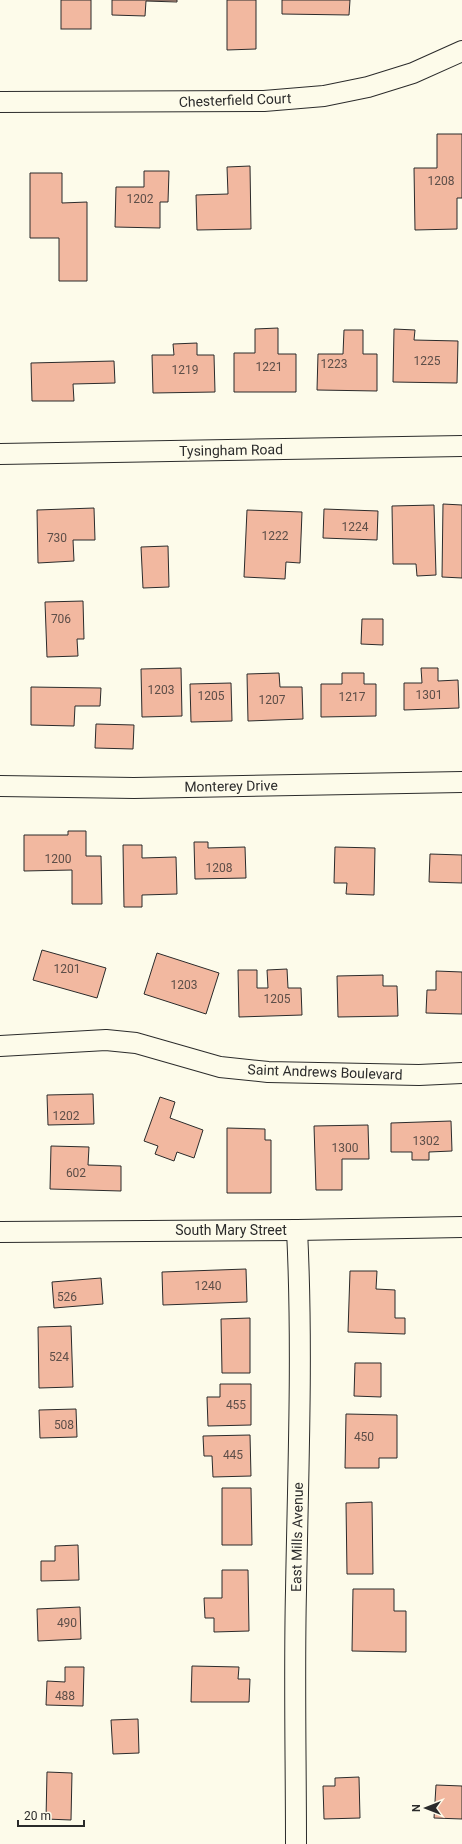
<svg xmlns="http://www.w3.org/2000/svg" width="462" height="1844" font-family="Roboto,sans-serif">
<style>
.building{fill:#f2b8a0;stroke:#2b2b2b}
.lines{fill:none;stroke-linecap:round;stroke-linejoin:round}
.street-casing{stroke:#2b2b2b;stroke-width:22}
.street{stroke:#fdfbea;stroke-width:20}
.labels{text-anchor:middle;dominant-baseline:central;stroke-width:3;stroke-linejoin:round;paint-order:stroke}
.number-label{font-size:12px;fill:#5d4e48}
.street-label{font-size:14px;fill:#2b2b2b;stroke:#fdfbea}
</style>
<rect width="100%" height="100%" fill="#fdfbea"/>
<g class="building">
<rect x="61" y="0" width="30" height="29"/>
<polygon points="112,0 177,0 177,2 146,1 145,16 112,15"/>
<polygon points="227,0 256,0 256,49 227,50"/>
<polygon points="282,0 350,0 349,15 282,14"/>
<polygon points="437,134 462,134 462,198 457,198 457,229 415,230 414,168 437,168"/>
<polygon points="250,166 251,229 197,230 196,195 228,194 227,167"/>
<polygon points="144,171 169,171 168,202 160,202 160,228 115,227 116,187 144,187"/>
<polygon points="30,173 62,173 62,203 87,202 87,281 59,281 59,238 30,238"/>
<polygon points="278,328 278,354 296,354 296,392 234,392 234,353 255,353 255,329"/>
<polygon points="394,329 415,330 414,340 458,341 457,383 393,382"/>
<polygon points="344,330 363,330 363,354 377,354 377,391 317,390 318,354 343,354"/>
<polygon points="197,343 197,355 214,355 215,392 153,393 152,355 174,355 173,344"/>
<polygon points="114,361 115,383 73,384 74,401 32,401 31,363"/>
<polygon points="443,504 462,505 462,578 442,577"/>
<polygon points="434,505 436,575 417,576 416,564 393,564 392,506"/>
<polygon points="94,508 95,540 73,540 74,561 38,563 37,510"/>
<polygon points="324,509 378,511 377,540 323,538"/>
<polygon points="247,510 302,512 300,563 286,562 285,579 244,577"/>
<polygon points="168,546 169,587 143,588 141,547"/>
<polygon points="83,601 84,639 77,639 78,656 47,657 45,602"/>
<polygon points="362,619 383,619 383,645 361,644"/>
<polygon points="181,668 182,716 142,717 141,669"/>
<polygon points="421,668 438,668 438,681 458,680 459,708 404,710 404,683 422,683"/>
<polygon points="279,673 280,687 302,687 303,719 248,721 247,674"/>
<polygon points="342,673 364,673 364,684 376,684 376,716 321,717 321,684 342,684"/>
<polygon points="231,683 232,721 191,722 190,684"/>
<polygon points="31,687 101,688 100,706 75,706 74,726 31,725"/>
<polygon points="96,724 134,725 133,749 95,748"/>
<polygon points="68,831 86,831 86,856 101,856 102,904 72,904 72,870 24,871 24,835 68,835"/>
<polygon points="194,842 208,842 208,848 245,847 246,878 195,879"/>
<polygon points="123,845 142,845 142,858 176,857 177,894 142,895 142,907 124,907"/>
<polygon points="335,847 375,848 374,895 346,894 347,883 334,883"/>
<polygon points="430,854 462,855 462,883 429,882"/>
<polygon points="42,950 106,968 97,998 33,980"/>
<polygon points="157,953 219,973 206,1014 144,994"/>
<polygon points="287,969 288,988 301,988 302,1015 239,1017 238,970 257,970 257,988 268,988 267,970"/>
<polygon points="436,971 462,972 462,1014 426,1013 427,990 436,990"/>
<polygon points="383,975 383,986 397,986 398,1016 338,1017 337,976"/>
<polygon points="93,1094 94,1124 48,1125 47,1095"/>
<polygon points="160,1097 175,1102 170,1118 203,1130 194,1158 177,1152 174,1161 155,1154 158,1146 144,1141"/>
<polygon points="451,1121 452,1151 429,1152 429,1160 412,1160 412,1152 391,1152 391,1123"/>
<polygon points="368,1125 369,1159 342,1159 342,1190 316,1190 314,1126"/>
<polygon points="227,1128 265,1129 265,1140 271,1140 271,1193 227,1193"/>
<polygon points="51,1146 89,1147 88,1165 121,1166 121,1191 50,1189"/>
<polygon points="246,1269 247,1302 163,1305 162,1272"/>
<polygon points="350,1271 377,1271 376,1289 395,1290 395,1318 405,1318 405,1334 348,1332"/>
<polygon points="101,1278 103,1304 54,1308 52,1282"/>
<polygon points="250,1318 250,1373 222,1373 221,1319"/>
<polygon points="71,1326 73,1387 39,1388 38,1327"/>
<polygon points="355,1363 381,1363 381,1397 354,1396"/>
<polygon points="220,1384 251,1384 251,1425 208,1426 207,1397 220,1397"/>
<polygon points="76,1409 77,1437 40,1438 39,1410"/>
<polygon points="346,1414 397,1415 397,1458 379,1458 379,1468 345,1468"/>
<polygon points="250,1435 251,1476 213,1477 212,1456 204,1456 203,1436"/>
<polygon points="222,1488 251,1488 252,1545 222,1545"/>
<polygon points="372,1502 373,1574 347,1574 346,1503"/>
<polygon points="78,1545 79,1580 41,1581 41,1561 55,1561 55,1546"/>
<polygon points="222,1570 248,1570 249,1631 214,1632 214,1618 205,1618 204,1598 222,1598"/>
<polygon points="353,1589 394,1589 394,1611 406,1611 406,1652 352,1651"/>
<polygon points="80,1607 81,1639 38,1641 37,1609"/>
<polygon points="192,1666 239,1667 238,1679 250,1679 249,1702 191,1702"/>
<polygon points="65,1667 84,1667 83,1706 46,1705 47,1681 65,1682"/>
<polygon points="138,1719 139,1753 113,1754 111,1720"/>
<polygon points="47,1772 72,1773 71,1820 46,1819"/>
<polygon points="359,1777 360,1818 324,1819 323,1786 335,1786 335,1778"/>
<polygon points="436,1785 462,1786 462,1819 434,1818"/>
</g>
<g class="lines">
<defs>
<g id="street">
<polyline points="0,102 264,101 324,96 368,87 413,73 462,51"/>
<polyline points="0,454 462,446"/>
<polyline points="0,786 134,788 462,782"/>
<polyline points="0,1046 106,1040 136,1043 220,1067 268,1072 419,1075 462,1073"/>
<polyline points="0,1232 297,1230 462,1227"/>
<path d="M296 1844C296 1760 294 1675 296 1591 298 1471 303 1351 297 1230"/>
</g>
</defs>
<use href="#street" class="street-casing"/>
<use href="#street" class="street"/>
</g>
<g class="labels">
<g class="number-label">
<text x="441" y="181">1208</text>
<text x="140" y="199">1202</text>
<text x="427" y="361">1225</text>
<text x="334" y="364">1223</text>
<text x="269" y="367">1221</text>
<text x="185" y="370">1219</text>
<text x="355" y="527">1224</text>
<text x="275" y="536">1222</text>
<text x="57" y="538">730</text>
<text x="61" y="619">706</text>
<text x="161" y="690">1203</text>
<text x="429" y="695">1301</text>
<text x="211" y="696">1205</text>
<text x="352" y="697">1217</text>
<text x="272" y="700">1207</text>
<text x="58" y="859">1200</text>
<text x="219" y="868">1208</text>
<text x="67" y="969">1201</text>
<text x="184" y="985">1203</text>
<text x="277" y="999">1205</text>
<text x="66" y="1116">1202</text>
<text x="426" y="1141">1302</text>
<text x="345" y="1148">1300</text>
<text x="76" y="1173">602</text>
<text x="208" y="1286">1240</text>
<text x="67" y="1297">526</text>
<text x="59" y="1357">524</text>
<text x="236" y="1405">455</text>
<text x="64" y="1425">508</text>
<text x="364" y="1437">450</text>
<text x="233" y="1455">445</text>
<text x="67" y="1623">490</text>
<text x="65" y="1696">488</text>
</g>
<g class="street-label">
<text transform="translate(235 100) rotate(-2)">Chesterfield Court</text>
<text transform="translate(231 450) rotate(-1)">Tysingham Road</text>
<text transform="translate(231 786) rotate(-1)">Monterey Drive</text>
<text transform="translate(325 1072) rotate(2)">Saint Andrews Boulevard</text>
<text x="231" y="1230">South Mary Street</text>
<text transform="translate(297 1537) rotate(-89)">East Mills Avenue</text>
</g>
</g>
<g transform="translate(426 1808) rotate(270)" stroke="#fdfbea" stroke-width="3" paint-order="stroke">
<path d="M0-3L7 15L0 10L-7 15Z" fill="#2b2b2b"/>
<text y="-6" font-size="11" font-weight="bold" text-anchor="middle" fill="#2b2b2b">N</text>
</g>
<path d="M18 1820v6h66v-6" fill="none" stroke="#2b2b2b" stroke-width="2"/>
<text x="24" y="1820" font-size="12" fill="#2b2b2b" stroke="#fdfbea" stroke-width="3" paint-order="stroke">20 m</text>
</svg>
